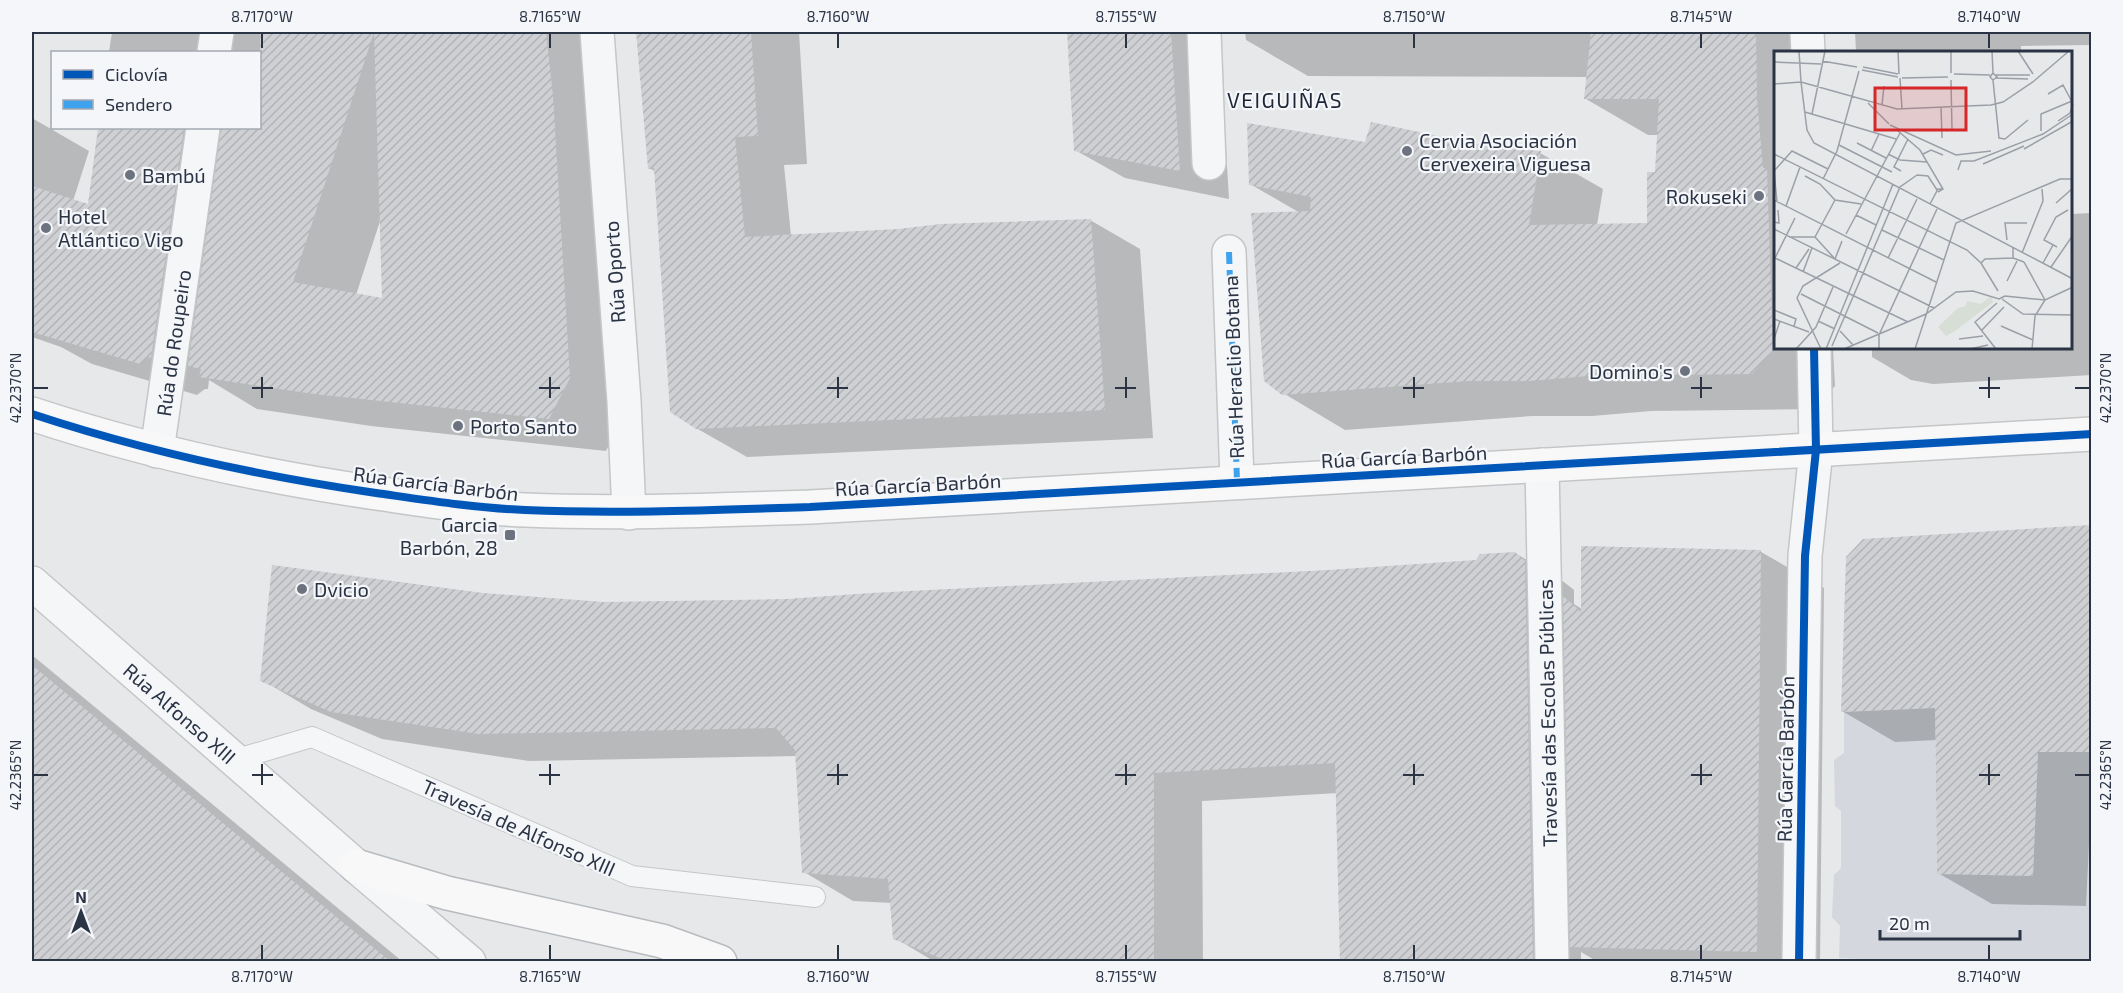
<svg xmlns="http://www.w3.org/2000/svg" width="2123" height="993" font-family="'Exo 2',sans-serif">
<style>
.built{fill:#d4d7dd}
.shadow{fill:#0003;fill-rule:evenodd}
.building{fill:url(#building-hatch)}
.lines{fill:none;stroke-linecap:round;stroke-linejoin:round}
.lane-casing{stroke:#c4c6c8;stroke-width:22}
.street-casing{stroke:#c4c6c8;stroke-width:36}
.secondary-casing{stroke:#c4c6c8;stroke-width:36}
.highway-casing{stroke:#b8bbbf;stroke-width:36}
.lane{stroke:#f5f6f7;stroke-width:20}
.street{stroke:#f5f6f7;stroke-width:33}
.secondary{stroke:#f8f8f8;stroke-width:33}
.highway{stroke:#f8f8f8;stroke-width:33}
.quiet{stroke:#3ea3ec;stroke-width:6;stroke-dasharray:12 6;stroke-linecap:butt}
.cycleway-casing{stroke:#f4f6f9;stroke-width:11}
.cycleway{stroke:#0057b8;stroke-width:8}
.ticks{fill:none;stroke:#2b3445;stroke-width:2}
.poi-dot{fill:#6c737f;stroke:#f4f6f9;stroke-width:2}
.labels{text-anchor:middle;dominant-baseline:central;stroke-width:4.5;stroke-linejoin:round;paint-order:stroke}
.poi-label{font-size:20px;fill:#2b3445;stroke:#f4f6f9;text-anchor:start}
.street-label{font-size:20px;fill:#2b3445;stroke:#f4f6f9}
.neighbourhood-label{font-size:21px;letter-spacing:1.5px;fill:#1d2536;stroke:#f4f6f9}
.inset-road{fill:none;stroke:#9ba0a8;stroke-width:1.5}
.view{fill:#d62828;fill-opacity:0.15;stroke:#d62828;stroke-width:3}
.inset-edge{fill:none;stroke:#2b3445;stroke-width:3}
.neatline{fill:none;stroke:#2b3445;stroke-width:2}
.ticks-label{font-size:15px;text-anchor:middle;fill:#2b3445}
</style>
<defs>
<pattern id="building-hatch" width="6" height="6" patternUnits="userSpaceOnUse" patternTransform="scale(1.5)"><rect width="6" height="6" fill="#ced0d3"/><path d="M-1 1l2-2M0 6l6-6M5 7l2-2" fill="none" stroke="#b1b3b6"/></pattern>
</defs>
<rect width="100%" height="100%" fill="#e6e8ea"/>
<polygon class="built" points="1935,708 1937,874 2033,876 2038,752 2091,752 2091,961 1932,962 1839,958 1840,926 1832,917 1834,875 1841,868 1841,811 1835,806 1834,760 1844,753 1844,712"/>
<g class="shadow">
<path d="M112 32H599L626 411 606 451 371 426 257 409 209 380 208 389H205L197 395 92 364 61 347 32 337V118L89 151 73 201 89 206 99 128H260V52H109ZM381 218 383 300 356 295Z"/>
<polygon points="637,32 799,32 807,164 784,165 791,236 1090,220 1140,249 1153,438 747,457 696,428 656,172 649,168"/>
<polygon points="1068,32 1219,32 1229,199 1125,178 1075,150"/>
<polygon points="1245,32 1817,32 1817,52 1775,52 1775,348 1833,348 1835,386 1815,409 1651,411 1592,416 1532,416 1345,430 1283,393 1300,213 1250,184 1366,144 1477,146 1540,153 1603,189 1597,225 1648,225 1656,173 1658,135 1648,135 1586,99 1588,77 1308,76 1246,40"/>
<polygon points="1855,32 2092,32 2092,45 2021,46 2021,52 1856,52"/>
<polygon points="2092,213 2092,375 1933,384 1911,380 1872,357 1872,348 2070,348 2070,214"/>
<polygon points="2092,526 2092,782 2086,906 1992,904 1938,873 1937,740 1895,742 1842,711 1863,541"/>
<polygon points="1761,552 1824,588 1820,962 1598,962 1581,952 1581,962 1343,962 1338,793 1202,801 1203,962 935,962 895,938 892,903 853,901 804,872 797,756 529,761 382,739 311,709 262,680 483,594 604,604 787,601 1477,562 1515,553 1564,582 1574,590 1574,604 1582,609"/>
<polygon points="32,655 403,962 32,962"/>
<polygon points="1840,959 1892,962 1840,962"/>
</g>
<g class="building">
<polygon points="260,32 374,32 293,282 382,298 374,32 546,32 553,96 570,378 549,419 314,394 199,377 201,369 188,366 221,128 260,128"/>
<polygon points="636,32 751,32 758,136 735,137 745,237 898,229 941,224 1091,219 1105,410 696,429 670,412 654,168 648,169"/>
<polygon points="1067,32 1171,32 1180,171 1074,151"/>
<polygon points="1591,32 1756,32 1757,99 1763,168 1767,168 1773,350 1752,374 1588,376 1529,381 1468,381 1282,395 1264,381 1251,213 1310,211 1311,197 1249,185 1247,123 1365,142 1371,122 1477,144 1541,151 1529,225 1647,223 1647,172 1655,172 1659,99 1584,99"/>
<polygon points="98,128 184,128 151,358 148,357 140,364 32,332 32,186 88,204"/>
<polygon points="2091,525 2091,752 2038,752 2033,876 1937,874 1935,708 1841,712 1846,557 1863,539"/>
<polygon points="1581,546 1761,550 1757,952 1570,947 1563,596 1581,612"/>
<polygon points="1515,552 1525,561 1533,962 1340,962 1335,763 1154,773 1154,962 950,962 893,939 888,879 802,873 795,750 776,728 479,734 331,712 260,681 272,565 483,593 604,602 787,599 871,593 1329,570 1476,560 1480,554"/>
<polygon points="32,665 391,962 32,962"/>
</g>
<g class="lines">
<defs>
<polyline id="lane" points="234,760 312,737 632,876 815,897"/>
<g id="street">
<polyline points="597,32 624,401 629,513"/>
<polyline points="1204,32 1209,163"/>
<polyline points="1807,32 1808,52"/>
<polyline points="214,52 217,32"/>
<polyline points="1229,252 1237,481"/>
<polyline points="157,451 203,128"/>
<polyline points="1542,465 1552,962"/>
<polyline points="32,583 356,866 469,962"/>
<polyline points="1799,962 1805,556 1816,450 1814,348"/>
</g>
<path id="secondary" d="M32 414C144 451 259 476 376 493 425 500 475 508 525 510 620 514 715 510 810 507L2092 434"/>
<polyline id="highway" points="356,866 447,893 662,941 720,962"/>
</defs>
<use href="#lane" class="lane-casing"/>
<use href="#street" class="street-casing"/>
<use href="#secondary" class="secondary-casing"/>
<use href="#highway" class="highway-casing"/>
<use href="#lane" class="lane"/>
<use href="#street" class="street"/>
<use href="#secondary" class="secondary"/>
<use href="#highway" class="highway"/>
<polyline class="quiet" points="1229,252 1237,481"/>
<defs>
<g id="cycleway">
<path d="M32 414C144 451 259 476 376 493 425 500 475 508 525 510 620 514 715 510 810 507L2092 434"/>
<polyline points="1799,962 1805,556 1816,450 1814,348"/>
</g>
</defs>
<use href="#cycleway" class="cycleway-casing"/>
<use href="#cycleway" class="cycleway"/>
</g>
<path class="ticks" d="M262 33V48M550 33V48M838 33V48M1126 33V48M1414 33V48M1701 33V48M1989 33V48M262 377V398M550 377V398M838 377V398M1126 377V398M1414 377V398M1701 377V398M1989 377V398M33 388H48M252 388H273M539 388H560M827 388H848M1115 388H1136M1403 388H1424M1691 388H1712M1979 388H2000M2075 388H2090M262 764V785M550 764V785M838 764V785M1126 764V785M1414 764V785M1701 764V785M1989 764V785M33 775H48M252 775H273M539 775H560M827 775H848M1115 775H1136M1403 775H1424M1691 775H1712M1979 775H2000M2075 775H2090M262 945V960M550 945V960M838 945V960M1126 945V960M1414 945V960M1701 945V960M1989 945V960"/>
<g class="poi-dot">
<circle cx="1407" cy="151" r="6"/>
<circle cx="130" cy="175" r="6"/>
<circle cx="1759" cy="196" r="6"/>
<circle cx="46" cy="228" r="6"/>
<circle cx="1685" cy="371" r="6"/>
<circle cx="458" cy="426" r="6"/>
<rect x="504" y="529" width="12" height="12" rx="3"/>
<circle cx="302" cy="589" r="6"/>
</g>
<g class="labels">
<g class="poi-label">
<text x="1419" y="140">Cervia Asociación<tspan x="1419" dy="23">Cervexeira Viguesa</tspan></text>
<text x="142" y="175">Bambú</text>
<text x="1747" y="196" text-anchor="end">Rokuseki</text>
<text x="58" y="216">Hotel<tspan x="58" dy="23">Atlántico Vigo</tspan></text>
<text x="1673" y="371" text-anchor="end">Domino's</text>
<text x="470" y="426">Porto Santo</text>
<text x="498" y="524" text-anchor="end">Garcia<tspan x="498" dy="23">Barbón, 28</tspan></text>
<text x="314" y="589">Dvicio</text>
</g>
<g class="street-label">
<text transform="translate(614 272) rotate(-94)">Rúa Oporto</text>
<text transform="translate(173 343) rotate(-82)">Rúa do Roupeiro</text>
<text transform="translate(1233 367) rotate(-92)">Rúa Heraclio Botana</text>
<text transform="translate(1404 456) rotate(-3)">Rúa García Barbón</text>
<text transform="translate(436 483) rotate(7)">Rúa García Barbón</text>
<text transform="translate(918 484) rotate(-3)">Rúa García Barbón</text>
<text transform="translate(180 713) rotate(41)">Rúa Alfonso XIII</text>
<text transform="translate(1547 713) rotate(-91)">Travesía das Escolas Públicas</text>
<text transform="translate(1785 759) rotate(-89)">Rúa García Barbón</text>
<text transform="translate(519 827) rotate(24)">Travesía de Alfonso XIII</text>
</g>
<g class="neighbourhood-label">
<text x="1285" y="99">VEIGUIÑAS</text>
</g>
</g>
<g transform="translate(1774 51)">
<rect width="298" height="298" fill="#e6e8ea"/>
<path d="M217 245 219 251 181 280 172 285 164 276 184 257 192 255 193 250 207 253Z" fill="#d6ded6"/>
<path class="inset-road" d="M25 0 27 31M124 0 125 23M177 0V22M218 0 219 22M244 0 259 23M48 10 83 16M0 11 47 13M89 16 124 23M88 19 124 26M180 23 216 24M222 24H256M126 27 128 58M128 27 174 26M222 27 254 28M177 29 178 79M219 29 216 26 219 22 223 26 219 29 225 87 231 88 254 69M27 31 33 79 40 92 299 228M0 33 27 31 123 58 217 54 229 51 260 30 295 0M274 43 289 34 297 49M94 52 115 73M108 54 110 35M167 56 168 87M31 61 122 88M38 63 51 0M284 70 296 62 299 53M116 74 182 104 217 100M123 79 146 99 169 138 164 141M267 80V63L298 50M83 92 112 107M65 94 118 121M250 98 299 70M97 100 105 83M0 103 193 199 207 212 224 240M114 103 126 109 153 111M149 103 157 99 169 104M209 113 250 95M184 119 187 110H200L269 83 299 63M0 120 18 100 54 118M0 120 3 151M127 120 120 116 134 88M143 124 154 125 163 139M31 125 46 133 61 149 87 153M49 128 63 100 85 20M0 149 162 231M282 152 299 137M156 153 164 138H168M12 155 26 116M82 164 102 174M0 171 5 172 4 159M0 178 160 257M108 179 170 209M72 183 126 82M15 186H41L61 208M41 186 61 149M233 189 231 172H253M283 196 270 189 282 166 294 159M239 197V207L250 211M248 202 269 150 268 138M1 207 134 271M114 207 143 148M61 208 68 190M0 209 21 167M250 211 271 249 261 265 258 298M207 212 211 208 239 207M269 212 279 194M277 216 299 184M22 217 35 198M29 221 38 197M233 230 243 210M27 243 104 282M228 248 249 263 299 264M0 259 22 268 20 275M0 268 35 281M44 270 61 278M227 275 259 289M66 280 79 294M207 280 230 256M0 288 6 270M185 288 209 285M58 295 126 136 143 124M22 298 42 276 59 236M47 298 23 247 29 235 66 212M52 298 119 133M70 298 152 263 182 241 199 240 225 248 231 245 271 249 299 236M105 298V284L163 158M141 298 182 172 286 128H299M196 298 214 294M222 298 201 271 223 252"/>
<path class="view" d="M101 37H192V79H101Z"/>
<rect width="298" height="298" class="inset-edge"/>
</g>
<rect width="2123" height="993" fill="none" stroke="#f4f6f9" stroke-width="66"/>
<rect x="51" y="51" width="210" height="78" fill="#f4f6f9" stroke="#a4a8b1" stroke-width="1.5"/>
<rect x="63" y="70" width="30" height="9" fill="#0057b8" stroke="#a4a8b1" stroke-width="1.5"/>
<text x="105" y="81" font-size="18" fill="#2b3445">Ciclovía</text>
<rect x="63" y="100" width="30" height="9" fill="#3ea3ec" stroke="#a4a8b1" stroke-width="1.5"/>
<text x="105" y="111" font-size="18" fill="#2b3445">Sendero</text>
<g transform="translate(81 912)" stroke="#f4f6f9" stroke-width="4.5" paint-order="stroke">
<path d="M0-4.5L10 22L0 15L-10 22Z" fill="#2b3445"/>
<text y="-9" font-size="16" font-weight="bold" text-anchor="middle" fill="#2b3445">N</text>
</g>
<path d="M1880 930v9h140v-9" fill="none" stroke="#2b3445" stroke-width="3"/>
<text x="1889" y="930" font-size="18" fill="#2b3445" stroke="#f4f6f9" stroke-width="4.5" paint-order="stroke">20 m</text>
<rect x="33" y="33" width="2057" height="927" class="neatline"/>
<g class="ticks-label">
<text x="262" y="22">8.7170°W</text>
<text x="550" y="22">8.7165°W</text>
<text x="838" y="22">8.7160°W</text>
<text x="1126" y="22">8.7155°W</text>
<text x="1414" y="22">8.7150°W</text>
<text x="1701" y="22">8.7145°W</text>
<text x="1989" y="22">8.7140°W</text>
<text transform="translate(16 388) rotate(-90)" y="5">42.2370°N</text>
<text transform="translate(2106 388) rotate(-90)" y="5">42.2370°N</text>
<text transform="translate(16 775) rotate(-90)" y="5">42.2365°N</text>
<text transform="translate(2106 775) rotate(-90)" y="5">42.2365°N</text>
<text x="262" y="982">8.7170°W</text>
<text x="550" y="982">8.7165°W</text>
<text x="838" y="982">8.7160°W</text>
<text x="1126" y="982">8.7155°W</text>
<text x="1414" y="982">8.7150°W</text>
<text x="1701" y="982">8.7145°W</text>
<text x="1989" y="982">8.7140°W</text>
</g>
</svg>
